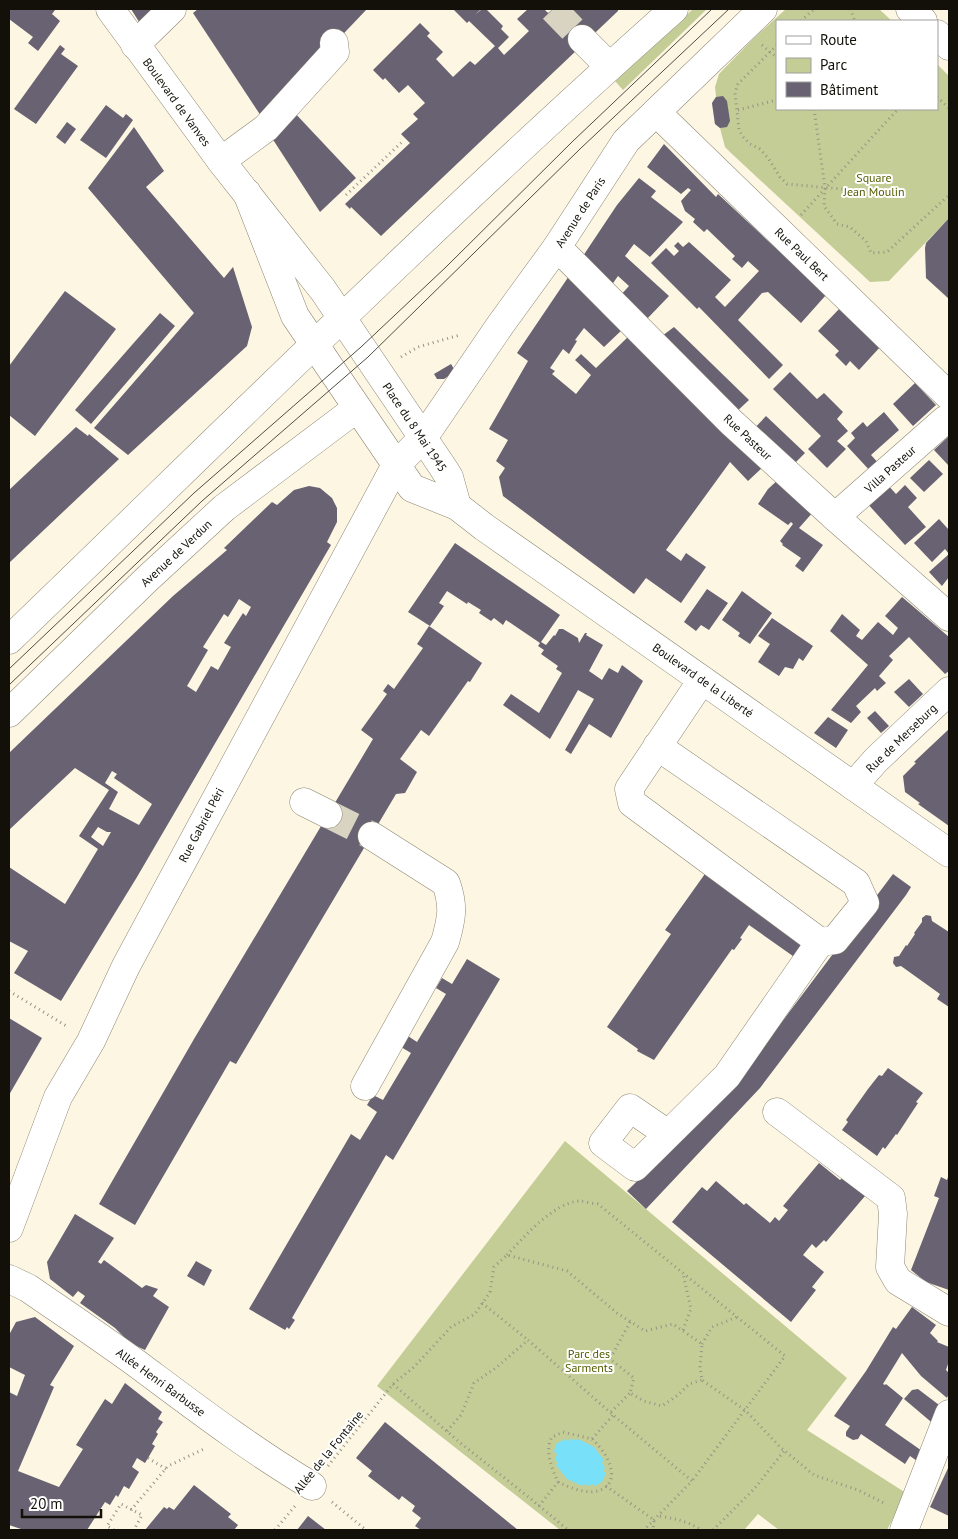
<svg xmlns="http://www.w3.org/2000/svg" width="958" height="1539" font-family="'PT Sans',sans-serif">
<style>
.green{fill:#c4cd96}
.water{fill:#78e0f9}
.building{fill:#686273;fill-rule:evenodd}
.lines{fill:none;stroke-linecap:round;stroke-linejoin:round}
.minor-tunnel{stroke:#d9d4c1;stroke-width:28;stroke-dasharray:28 14;stroke-linecap:butt}
.minor-casing{stroke:#8d8775;stroke-width:29}
.major-casing{stroke:#8d8775;stroke-width:29}
.path{stroke:#979384;stroke-width:3;stroke-dasharray:1 4;stroke-linecap:butt}
.minor{stroke:#fff;stroke-width:28}
.major{stroke:#fff;stroke-width:28}
.tram{stroke:#514d43;stroke-width:1}
.labels{text-anchor:middle;dominant-baseline:central;stroke-width:4;stroke-linejoin:round;paint-order:stroke}
.street-label{font-size:12px;fill:#121009;stroke:#fff}
.park-label{font-size:12px;fill:#555e00;stroke:#fff}
</style>
<rect width="100%" height="100%" fill="#fcf6e2"/>
<g class="green">
<polygon points="693,9 707,9 623,90 615,81"/>
<polygon points="786,9 879,9 892,21 777,21 777,109 937,109 937,64 949,76 949,218 889,281 870,282 731,153 725,147 720,128 715,124 712,103 716,97 715,87 719,74 754,38"/>
<polygon points="565,1141 847,1378 807,1430 906,1493 887,1530 779,1530 758,1514 744,1530 560,1530 377,1386"/>
</g>
<polygon class="water" points="565,1439 567,1441 570,1439 576,1440 578,1439 594,1447 604,1460 602,1462 605,1468 603,1471 606,1473 602,1482 595,1486 592,1484 589,1486 584,1484 582,1486 567,1479 556,1465 558,1463 555,1460 557,1454 554,1452 556,1444"/>
<g class="building">
<polygon points="9,9 53,9 55,10 52,14 60,21 38,51 28,43 33,37 9,19"/>
<polygon points="131,9 156,9 141,25"/>
<polygon points="198,9 367,9 269,112 261,116 193,13"/>
<polygon points="453,9 481,9 475,15 482,9 486,9 503,26 501,29 509,37 498,48 504,55 529,31 517,19 528,9 544,9 548,13 553,9 618,9 618,11 381,236 351,207 350,209 345,204 410,143 401,134 418,119 413,114 425,103 408,85 399,93 385,78 383,80 373,70 420,23 430,33 427,36 443,52 436,59 453,77 470,61 475,65 495,46 469,21 467,23"/>
<polygon points="60,45 65,49 61,54 78,66 36,124 14,109"/>
<polygon points="723,96 727,101 730,121 727,127 720,128 715,124 712,103 716,97"/>
<polygon points="106,105 123,118 126,114 133,120 106,158 80,140"/>
<polygon points="292,110 356,178 320,212 270,135"/>
<polygon points="67,122 76,129 65,144 56,137"/>
<polygon points="134,127 164,171 146,187 224,278 233,267 252,327 247,346 128,455 94,428 194,313 88,188"/>
<polygon points="664,144 716,197 718,194 826,295 801,323 768,292 762,293 738,320 783,365 769,379 699,307 697,309 651,263 666,248 674,256 679,251 674,246 678,242 683,247 689,242 731,280 715,297 725,307 759,271 748,261 742,268 732,259 735,256 707,229 704,232 693,222 695,219 685,211 681,201 691,190 688,188 681,194 647,167"/>
<polygon points="639,178 656,191 651,197 683,222 650,257 634,244 625,256 669,296 645,321 619,297 629,286 618,276 611,286 581,259 617,205"/>
<polygon points="949,218 949,299 926,278 925,248 926,243"/>
<polygon points="571,273 624,328 604,347 584,328 575,340 577,341 569,354 563,349 550,368 555,371 552,374 576,394 591,375 575,360 581,354 596,368 630,335 765,465 748,481 730,462 666,550 681,561 686,553 706,567 681,603 646,578 634,594 503,496 499,477 505,468 496,461 508,440 489,429 528,361 517,353"/>
<polygon points="65,291 116,329 35,436 9,415 9,366"/>
<polygon points="840,308 881,346 859,370 850,361 846,366 835,355 839,351 818,331"/>
<polygon points="160,313 175,326 91,424 75,410"/>
<polygon points="674,327 749,400 734,414 658,339"/>
<polygon points="451,364 454,369 452,374 444,379 437,379 434,374"/>
<polygon points="790,372 817,399 824,393 843,412 837,419 848,431 837,441 846,449 827,468 808,449 821,436 773,389"/>
<polygon points="915,383 936,405 913,426 893,404"/>
<polygon points="884,412 899,430 871,455 881,466 873,474 847,446 855,438 851,433 863,422 867,427"/>
<polygon points="766,416 805,453 790,468 752,431"/>
<polygon points="76,427 88,436 89,434 119,459 9,563 9,490"/>
<polygon points="949,436 949,466 934,450"/>
<polygon points="929,460 943,474 924,492 910,478"/>
<polygon points="779,479 814,511 799,528 823,545 803,572 795,566 801,558 782,545 783,544 780,541 793,524 791,522 788,525 758,504 768,489"/>
<polygon points="886,483 896,494 905,485 917,498 908,507 926,527 905,545 866,502"/>
<path d="M309 486 320 488 332 498 337 508V522L327 542 331 545 137 877 61 1001 14 973 28 951 9 941V867L65 904 98 849 79 836 109 790 75 768 9 830V753L173 596 227 550 224 548 272 502 277 505 294 490ZM239 599 251 607 246 616 243 613 224 643 231 647 218 670 211 666 196 692 187 686 208 650 203 647 224 614 228 617ZM112 771 117 774 114 778 152 804 139 825 109 809 118 792 105 783ZM98 827 107 832H111L103 846 91 837Z"/>
<polygon points="939,519 949,530 949,577 942,586 929,572 949,554 945,549 932,562 914,543"/>
<polygon points="455,543 560,615 541,642 546,645 554,635 555,636 559,629 563,629 578,638 579,643 585,633 587,633 586,635 603,645 589,671 602,680 609,668 618,673 622,665 643,681 611,738 589,724 571,754 565,750 594,699 578,690 550,739 503,705 511,694 539,713 562,673 556,669 558,666 541,654 544,650 538,646 540,643 506,620 503,625 494,618 491,621 479,613 481,610 468,602 467,604 447,591 439,603 444,606 430,626 408,612"/>
<polygon points="707,589 728,603 709,630 701,625 696,631 684,622"/>
<polygon points="742,591 772,613 750,644 738,636 740,633 722,620"/>
<polygon points="902,597 949,637 949,671 945,674 909,637 889,656 893,660 879,676 886,683 877,691 875,688 856,706 861,712 851,723 831,710 868,665 830,631 842,614 860,630 856,636 862,640 878,622 893,635 898,628 885,616"/>
<polygon points="772,618 813,646 803,661 799,658 793,669 785,667 779,676 758,662 770,644 758,636"/>
<polygon points="429,626 482,663 470,682 468,681 429,736 421,730 400,759 417,772 405,793 396,794 236,1064 230,1061 135,1225 99,1204 194,1039 373,739 361,730 387,694 383,691 388,684 394,689 423,648 417,644"/>
<polygon points="909,679 923,694 909,707 894,692"/>
<polygon points="875,711 889,726 881,733 867,718"/>
<polygon points="828,717 848,730 836,748 814,733"/>
<polygon points="949,729 949,826 918,804 920,803 905,792 903,776 916,763 914,762"/>
<polygon points="707,871 812,943 800,961 749,925 740,938 742,939 734,950 732,949 654,1060 637,1051 638,1049 607,1027 671,934 665,930"/>
<polygon points="893,874 911,887 906,895 760,1088 646,1209 627,1191 694,1126 742,1075"/>
<polygon points="926,915 931,916 932,921 949,932 949,1007 937,999 940,994 901,966 896,967 893,963 894,957 899,956 906,945 907,946 915,934 914,933 922,922 922,918"/>
<polygon points="467,959 500,979 393,1160 386,1155 292,1318 295,1320 289,1329 287,1327 285,1330 249,1309 351,1134 360,1140 377,1112 367,1105 373,1095 383,1100 411,1053 401,1047 408,1036 417,1042 446,994 436,988 442,978 452,984"/>
<polygon points="9,1018 42,1038 9,1095"/>
<polygon points="888,1068 923,1093 916,1102 918,1103 897,1135 896,1134 885,1149 883,1147 877,1156 842,1130 848,1122 846,1120 868,1089 879,1075 882,1076"/>
<polygon points="819,1163 840,1180 843,1177 865,1196 826,1242 824,1240 816,1248 812,1244 803,1255 824,1272 812,1287 816,1290 791,1322 672,1222 702,1187 707,1191 716,1181 744,1205 746,1203 770,1223 775,1217 779,1221 788,1210 783,1206"/>
<polygon points="949,1174 949,1290 926,1282 911,1270 939,1198 934,1196 941,1177 947,1180"/>
<polygon points="75,1214 114,1238 98,1262 101,1264 104,1260 142,1288 146,1285 158,1289 153,1296 169,1307 145,1350 130,1343 115,1328 80,1303 85,1296 78,1291 73,1297 50,1279 47,1262"/>
<polygon points="196,1261 212,1270 204,1286 187,1276"/>
<polygon points="912,1307 936,1325 930,1333 938,1341 937,1342 949,1347 949,1361 946,1370 949,1373 949,1393 947,1398 921,1376 902,1353 883,1384 885,1385 886,1384 903,1398 885,1425 925,1453 920,1463 910,1456 905,1464 861,1434 858,1439 853,1440 846,1436 846,1432 850,1426 834,1416 866,1371 893,1327 896,1329"/>
<polygon points="35,1317 74,1346 50,1385 54,1387 18,1471 59,1487 83,1449 76,1445 105,1399 112,1404 125,1383 162,1412 158,1419 163,1422 156,1432 158,1434 152,1444 155,1446 148,1458 145,1463 137,1458 132,1467 139,1472 129,1489 124,1486 118,1497 116,1495 110,1505 105,1502 87,1530 24,1530 9,1525 9,1392 17,1396 25,1375 9,1367 9,1335 16,1322"/>
<polygon points="918,1389 943,1408 936,1426 904,1399 912,1390"/>
<polygon points="385,1422 518,1530 421,1530 415,1526 421,1518 412,1511 415,1506 402,1496 399,1500 368,1476 372,1471 356,1458"/>
<polygon points="949,1466 949,1516 930,1507"/>
<polygon points="194,1485 231,1514 228,1517 238,1525 234,1530 145,1530 164,1507 167,1509 169,1507 174,1510"/>
<polygon points="308,1516 326,1530 297,1530"/>
</g>
<g class="lines">
<g class="minor-tunnel">
<polyline points="553,9 582,39"/>
<polyline points="328,814 372,836"/>
</g>
<defs>
<g id="minor">
<polyline points="910,9 923,21"/>
<polyline points="937,34 949,46"/>
<polyline points="582,39 609,66"/>
<polyline points="135,45 172,9"/>
<polyline points="656,112 949,396"/>
<polyline points="221,161 266,128 335,52 334,43"/>
<polyline points="557,247 731,422 835,517 949,617"/>
<polyline points="835,517 945,420"/>
<polyline points="9,713 146,580 224,508 357,408"/>
<polyline points="657,746 856,883 865,903 835,940 820,942 632,803 629,789 702,680"/>
<polyline points="853,786 876,760 949,691"/>
<polyline points="304,802 328,814"/>
<path d="M365 1086 445 942C452 918 454 906 446 883L372 836"/>
<polyline points="777,1112 891,1198 893,1214 890,1267 898,1281 949,1312"/>
<polyline points="668,1134 630,1108 603,1143 635,1167 727,1076 820,942"/>
<polyline points="9,1228 58,1097 91,1041 126,966 396,465 423,438 501,324 557,247 626,141 763,9"/>
<path d="M9 1279 28 1288C67 1315 106 1341 144 1369 199 1410 253 1451 312 1486"/>
<polyline points="904,1530 949,1414"/>
</g>
<g id="major">
<polyline points="110,9 221,161 323,290 442,466 449,477 457,506"/>
<polyline points="247,193 295,316 412,488 457,506 484,527 949,853"/>
<path d="M9 640C229 428 446 212 674 9"/>
</g>
</defs>
<use href="#minor" class="minor-casing"/>
<use href="#major" class="major-casing"/>
<g class="path">
<polyline points="850,9 855,21"/>
<polyline points="801,21 814,9"/>
<polyline points="762,45 777,58"/>
<polyline points="777,45 738,84 735,93 739,130 743,137 750,144 760,149 768,158 780,177 787,184 864,191"/>
<polyline points="937,97 949,108"/>
<polyline points="809,109 820,109"/>
<polyline points="814,109 825,188 824,206 837,224 850,227 866,241 871,253 887,252 949,195"/>
<polyline points="738,110 777,100"/>
<polyline points="346,195 402,142"/>
<polyline points="801,215 898,109"/>
<polyline points="401,357 418,347 460,335"/>
<polyline points="9,991 68,1027"/>
<path d="M507 1255C524 1237 553 1203 579 1201 585 1201 592 1204 598 1204L785 1356 692 1481"/>
<polyline points="482,1303 528,1340"/>
<polyline points="630,1322 610,1359 634,1378 630,1393 644,1401 662,1406 678,1395 689,1384 702,1380"/>
<polyline points="683,1330 691,1309 683,1274"/>
<polyline points="702,1344 712,1327 737,1317"/>
<polyline points="393,1384 458,1441 531,1499 568,1530"/>
<polyline points="611,1412 630,1393"/>
<polyline points="447,1431 461,1415 474,1383 497,1367 528,1340 613,1415 692,1481 644,1530"/>
<polyline points="148,1458 166,1469"/>
<polyline points="328,1466 393,1384 414,1367 451,1327 475,1314 490,1292 494,1267 507,1255 567,1271 617,1313 645,1331 673,1324 702,1344 700,1367 702,1380 746,1411 780,1447 814,1475 858,1490 886,1504"/>
<path d="M558 1482C571 1488 589 1496 603 1489 623 1477 603 1448 592 1439"/>
<polyline points="606,1486 654,1520 653,1530"/>
<polyline points="332,1502 366,1530"/>
<path d="M539 1506 558 1482C552 1468 544 1451 552 1437L563 1432 592 1439 613 1415"/>
<polyline points="131,1510 168,1466 206,1448"/>
<path d="M660 1516C675 1519 688 1521 701 1530"/>
<polyline points="114,1530 107,1526 121,1504 142,1515 134,1530"/>
<polyline points="275,1530 295,1506"/>
<polyline points="713,1530 755,1488 784,1451"/>
</g>
<use href="#minor" class="minor"/>
<use href="#major" class="major"/>
<g class="tram">
<polyline points="9,669 194,493 361,347 446,267 573,141 712,9"/>
<polyline points="9,685 202,501 368,357 581,148 729,9"/>
</g>
</g>
<g class="labels">
<g class="street-label">
<text transform="translate(177 102) rotate(54)">Boulevard de Vanves</text>
<text transform="translate(580 212) rotate(-57)">Avenue de Paris</text>
<text transform="translate(802 254) rotate(44)">Rue Paul Bert</text>
<text transform="translate(415 427) rotate(56)">Place du 8 Mai 1945</text>
<text transform="translate(748 437) rotate(43)">Rue Pasteur</text>
<text transform="translate(890 469) rotate(-42)">Villa Pasteur</text>
<text transform="translate(176 553) rotate(-43)">Avenue de Verdun</text>
<text transform="translate(703 680) rotate(35)">Boulevard de la Liberté</text>
<text transform="translate(901 738) rotate(-44)">Rue de Merseburg</text>
<text transform="translate(201 825) rotate(-62)">Rue Gabriel Péri</text>
<text transform="translate(161 1382) rotate(36)">Allée Henri Barbusse</text>
<text transform="translate(328 1452) rotate(-51)">Allée de la Fontaine</text>
</g>
<g class="park-label">
<text x="874" y="177">Square<tspan x="874" dy="14">Jean Moulin</tspan></text>
<text x="589" y="1353">Parc des<tspan x="589" dy="14">Sarments</tspan></text>
</g>
</g>
<rect width="958" height="1539" fill="none" stroke="#121009" stroke-width="20"/>
<rect x="776" y="20" width="162" height="90" fill="#ffffff" stroke="#a09f9d"/>
<rect x="786" y="36" width="25" height="8" fill="#ffffff" stroke="#a09f9d"/>
<text x="820" y="45" font-size="15" fill="#121009">Route</text>
<rect x="786" y="58" width="25" height="15" fill="#c4cd96" stroke="#a09f9d"/>
<text x="820" y="70" font-size="15" fill="#121009">Parc</text>
<rect x="786" y="82" width="25" height="15" fill="#686273" stroke="#a09f9d"/>
<text x="820" y="95" font-size="15" fill="#121009">Bâtiment</text>
<path d="M22 1509v8h79v-8" fill="none" stroke="#121009" stroke-width="2.5"/>
<text x="30" y="1509" font-size="15" fill="#121009" stroke="#ffffff" stroke-width="4" paint-order="stroke">20 m</text>
</svg>
